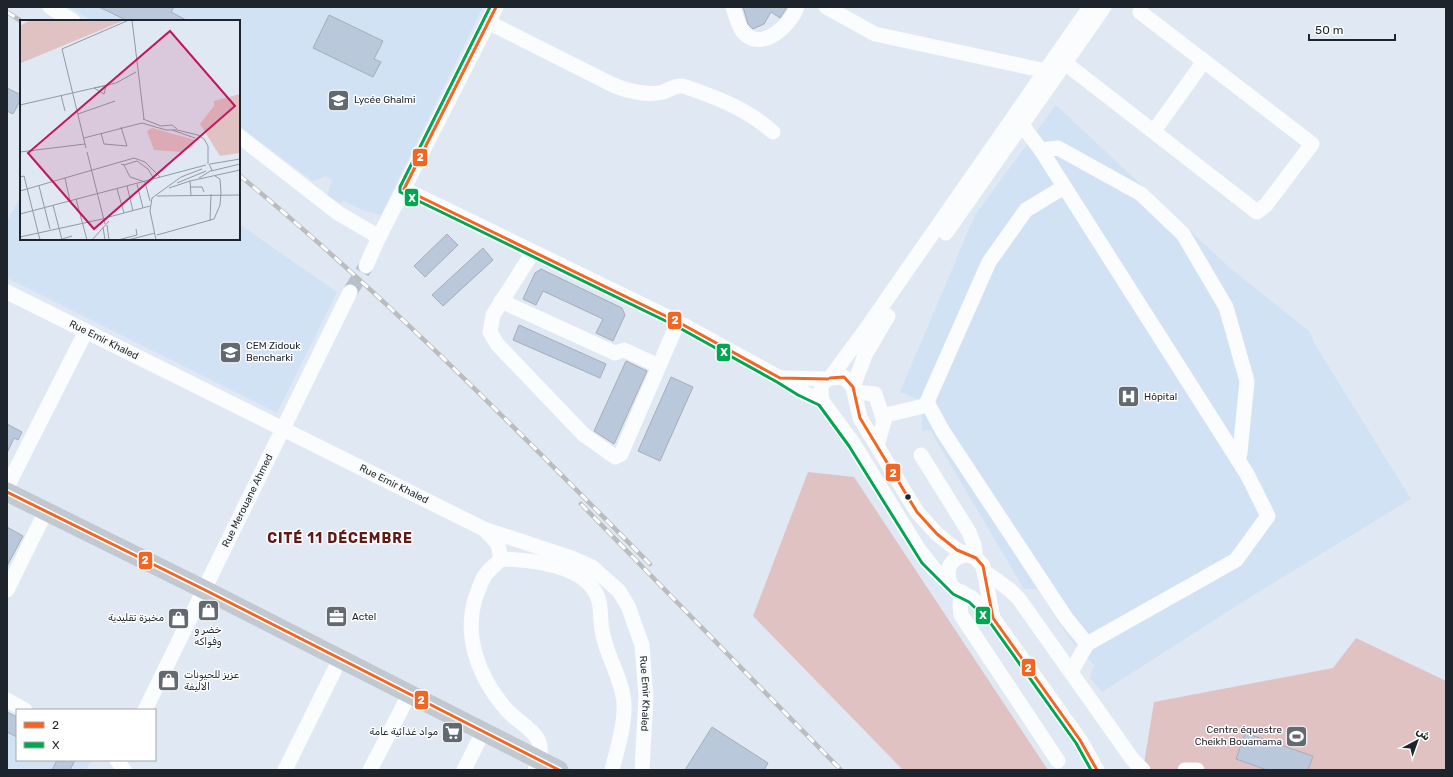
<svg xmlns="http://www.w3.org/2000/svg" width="1453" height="777" font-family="Rubik,Cairo,sans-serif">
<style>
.built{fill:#d2e2f5}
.green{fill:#e1c2c3}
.building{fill:#b9c8da;stroke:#a6aeb6}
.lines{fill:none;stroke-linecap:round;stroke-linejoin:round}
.minor-tunnel{stroke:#b8c1cb;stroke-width:15;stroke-dasharray:15 8;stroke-linecap:butt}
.minor{stroke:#fafcfd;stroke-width:15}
.major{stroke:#c2c8cf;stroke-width:19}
.rail-casing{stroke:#babcbe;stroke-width:4.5}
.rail{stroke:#fff;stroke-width:3;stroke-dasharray:9;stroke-linecap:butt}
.bus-1-casing{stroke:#fff;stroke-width:6}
.bus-2-casing{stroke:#fff;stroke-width:6}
.bus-1{stroke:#f26522;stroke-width:3}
.bus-2{stroke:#00a651;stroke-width:3}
.bus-dot{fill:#1e242b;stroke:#fff;stroke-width:1.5}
.labels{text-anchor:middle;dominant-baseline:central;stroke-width:3;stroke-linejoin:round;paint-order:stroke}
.poi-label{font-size:10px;fill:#1e242b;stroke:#fff;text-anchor:start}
.street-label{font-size:10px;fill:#1e242b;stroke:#fff}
.district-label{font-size:14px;font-weight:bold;letter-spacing:1px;fill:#5e1a17;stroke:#fff}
.inset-road{fill:none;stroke:#929aa3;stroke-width:1}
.view{fill:#c2185b;fill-opacity:0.15;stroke:#c2185b;stroke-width:2}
.inset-edge{fill:none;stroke:#1e242b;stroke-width:2}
.line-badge{stroke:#fff;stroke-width:1.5}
.badge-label{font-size:11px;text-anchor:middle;font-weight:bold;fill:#fff}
</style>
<rect width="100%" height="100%" fill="#dfe8f3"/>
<g class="built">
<polygon points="69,7 483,7 381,215 365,211 344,201 340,203 327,196 332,181 326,176 313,181 239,126 239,21 93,21"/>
<polygon points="1056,105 1231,269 1309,331 1314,343 1411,499 1252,596 1102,692 1090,678 1094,665 1069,638 1038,589 1024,589 930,430 922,431 922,401 900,392 975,215"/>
<polygon points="21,195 21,239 239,239 239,224 337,292 277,413 7,278 7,222"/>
<polygon points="7,713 17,717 17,760 93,760 85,770 7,770"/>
</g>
<g class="green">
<polygon points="808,472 854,477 1048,770 903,770 753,616"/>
<polygon points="1356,638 1446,681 1446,770 1143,770 1154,702 1333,668"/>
</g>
<g class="building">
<polygon points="99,7 174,7 171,12 188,21 128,21"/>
<polygon points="743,7 787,7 780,18 771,12 764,24 753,29 748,24"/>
<polygon points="329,15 383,41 374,59 381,62 373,77 313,48"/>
<polygon points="7,88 21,95 21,99 13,114 7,111"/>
<polygon points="447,234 458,245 425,277 414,266"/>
<polygon points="483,248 493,260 443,306 432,295"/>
<polygon points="541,269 622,308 625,315 613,341 596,333 603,319 543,291 536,305 523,299 535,273"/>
<polygon points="519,325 606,364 600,378 513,340"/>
<polygon points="626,361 647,371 614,444 594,431"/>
<polygon points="671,377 693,387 660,461 638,451"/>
<polygon points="7,424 22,432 18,440 14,438 7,453"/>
<polygon points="7,527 23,536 7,566"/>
<polygon points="7,712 17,717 17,737 7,732"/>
<polygon points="712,727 768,763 764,770 685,770"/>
<polygon points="1245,733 1313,756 1308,770 1267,770 1236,759"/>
<polygon points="57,760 75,760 70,770 52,770"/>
</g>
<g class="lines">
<polyline class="minor-tunnel" points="350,292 366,266"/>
<g class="minor">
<polyline points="50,7 73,21"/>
<path d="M733 7C736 15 738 27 744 33 762 52 791 25 797 7"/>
<polyline points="826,7 875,34 1046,71"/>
<polyline points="1090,7 864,332 830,378 823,383 821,389 822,401 853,443 919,550 934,569 956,590 972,598 993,618 1080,740 1097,770"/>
<path d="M488 22 613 85C627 91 647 96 663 92 671 90 673 85 683 86 716 97 747 109 773 132"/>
<polyline points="1065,63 1257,212 1266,205 1312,144 1140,12"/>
<polyline points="1022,125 1041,150 1247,474 1268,516 1236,560 1087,644 1066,618 942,430 927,402 989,262 1026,210 1064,187"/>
<polyline points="1154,131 1204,61"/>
<polyline points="239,136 338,213 379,237"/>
<polyline points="1041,150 1058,148 1141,194 1183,234 1226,307 1247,381 1240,453 1238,460"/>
<polyline points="404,189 678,322 780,378 800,391 822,401"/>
<polyline points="946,233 1104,7"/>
<polyline points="533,252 493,315 490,332 497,344 584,435 615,457 621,454 678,322"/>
<polyline points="366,266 379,237 496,7"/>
<path id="s1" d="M7 292 484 529 572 558 592 567 619 591 628 606 642 645 646 697 642 770"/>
<polyline points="501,301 615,353 624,350 659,366"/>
<polyline points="781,378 828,379"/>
<polyline points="830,378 844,377 853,387 860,418 917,512 937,534 957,550 976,558 983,566 993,618"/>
<polyline points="853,387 865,355 888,316"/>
<polyline points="855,392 875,394 884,421 877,446"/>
<polyline points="882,416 928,405"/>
<polyline points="921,455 969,532 974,545 976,558"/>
<polyline points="7,487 86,331"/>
<path d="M485 530 498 544 501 559C496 564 490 569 486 574 482 579 480 585 478 591 461 632 478 677 506 709 514 719 529 726 537 738 543 748 540 760 535 770"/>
<path d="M501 559C531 560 586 565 598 598 601 606 600 613 601 622 601 630 604 638 606 646 612 665 623 684 624 704 625 726 617 749 612 770"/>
<polyline points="984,571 1010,590 1019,599 1133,760 1143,770"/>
<path d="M951 585C944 570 950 558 966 555"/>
<polyline points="7,590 46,511"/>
<polyline points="962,592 960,604 961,615 1058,761"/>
<polyline points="1071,672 1087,644"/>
<polyline points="7,700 25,710"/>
<path id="s2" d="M145 710 350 292"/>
<polyline points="117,760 124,770"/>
<polyline points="285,770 340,659"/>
<polyline points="370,770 410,693"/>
<polyline points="464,770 483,732"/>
<polyline points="1185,770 1197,770"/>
</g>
<polyline class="major" points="7,492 205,590 559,770"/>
<defs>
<g id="rail">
<polyline points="7,12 21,21"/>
<path d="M239 175C385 295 517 430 650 564"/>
<polyline points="581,504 841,770"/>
</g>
</defs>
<use href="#rail" class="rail-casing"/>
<use href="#rail" class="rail"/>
<defs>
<g id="bus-1">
<polyline points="496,7 404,189 678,322 780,378 828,379"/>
<polyline points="830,378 844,377 853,387 860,418 917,512 937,534 957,550 976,558 983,566 993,618 1080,740 1097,770"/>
<polyline points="7,492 205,590 559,770"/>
</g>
<polyline id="bus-2" points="490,7 400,187 400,192 676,326 777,382 798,395 819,405 849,446 922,563 953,594 969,602 989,621 1076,743 1091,770"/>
</defs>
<use href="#bus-1" class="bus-1-casing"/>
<use href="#bus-2" class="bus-2-casing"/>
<use href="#bus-1" class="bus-1"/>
<use href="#bus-2" class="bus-2"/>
</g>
<defs>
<symbol id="school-square" viewBox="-11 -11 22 22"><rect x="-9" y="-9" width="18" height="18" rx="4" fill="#626971" stroke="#fff"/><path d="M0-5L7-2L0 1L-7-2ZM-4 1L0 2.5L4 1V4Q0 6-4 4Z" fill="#fff"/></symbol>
<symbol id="hospital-square" viewBox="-11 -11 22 22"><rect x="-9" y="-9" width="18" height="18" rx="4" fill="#626971" stroke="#fff"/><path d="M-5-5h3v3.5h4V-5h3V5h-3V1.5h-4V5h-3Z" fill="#fff"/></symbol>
<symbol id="shop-square" viewBox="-11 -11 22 22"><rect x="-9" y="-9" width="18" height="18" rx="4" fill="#626971" stroke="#fff"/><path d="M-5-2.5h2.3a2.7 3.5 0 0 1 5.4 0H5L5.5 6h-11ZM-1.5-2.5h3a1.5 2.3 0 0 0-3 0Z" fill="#fff"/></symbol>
<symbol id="office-square" viewBox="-11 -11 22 22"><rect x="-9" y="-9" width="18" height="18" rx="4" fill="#626971" stroke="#fff"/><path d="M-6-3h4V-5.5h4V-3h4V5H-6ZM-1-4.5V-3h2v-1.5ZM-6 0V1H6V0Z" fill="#fff"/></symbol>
<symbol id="supermarket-square" viewBox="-11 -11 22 22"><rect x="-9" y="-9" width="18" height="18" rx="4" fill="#626971" stroke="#fff"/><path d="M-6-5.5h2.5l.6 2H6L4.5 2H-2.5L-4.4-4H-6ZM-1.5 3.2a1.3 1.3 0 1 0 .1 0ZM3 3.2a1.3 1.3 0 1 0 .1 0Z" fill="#fff"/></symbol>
<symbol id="stadium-square" viewBox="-11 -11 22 22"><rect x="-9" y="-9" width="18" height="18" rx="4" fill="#626971" stroke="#fff"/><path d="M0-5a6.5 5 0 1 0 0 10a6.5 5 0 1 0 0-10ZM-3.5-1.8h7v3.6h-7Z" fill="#fff"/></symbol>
</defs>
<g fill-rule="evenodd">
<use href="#school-square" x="326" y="88" width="25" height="25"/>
<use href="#school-square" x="218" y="340" width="25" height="25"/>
<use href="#hospital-square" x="1116" y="384" width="25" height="25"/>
<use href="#shop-square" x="196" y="598" width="25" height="25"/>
<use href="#office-square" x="324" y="604" width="25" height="25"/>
<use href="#shop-square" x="166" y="606" width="25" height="25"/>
<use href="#shop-square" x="156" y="668" width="25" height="25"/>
<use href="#supermarket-square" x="440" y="720" width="25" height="25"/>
<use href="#stadium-square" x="1284" y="724" width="25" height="25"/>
</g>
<circle class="bus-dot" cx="908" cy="497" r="3.5"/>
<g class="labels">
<g class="poi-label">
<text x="354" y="100">Lycée Ghalmi</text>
<text x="246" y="346">CEM Zidouk<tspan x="246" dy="12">Bencharki</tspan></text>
<text x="1144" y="397">Hôpital</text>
<text x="352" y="617">Actel</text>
<text x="164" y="618" text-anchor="end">مخبزة تقليدية</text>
<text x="208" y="630" text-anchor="middle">خضر و<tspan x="208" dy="12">وفواكه</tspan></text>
<text x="184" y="675">عزيز للحيونات<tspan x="184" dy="12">الاليفة</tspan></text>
<text x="1282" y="730" text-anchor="end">Centre équestre<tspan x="1282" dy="12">Cheikh Bouamama</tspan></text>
<text x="438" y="732" text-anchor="end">مواد غذائية عامة</text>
</g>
<g class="street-label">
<text stroke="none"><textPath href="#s1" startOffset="108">Rue Emir Khaled</textPath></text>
<text stroke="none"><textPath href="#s1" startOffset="432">Rue Emir Khaled</textPath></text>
<text stroke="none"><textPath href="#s2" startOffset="233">Rue Merouane Ahmed</textPath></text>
<text stroke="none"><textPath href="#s1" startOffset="791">Rue Emir Khaled</textPath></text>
</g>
<g class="district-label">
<text x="340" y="538">CITÉ 11 DÉCEMBRE</text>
</g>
</g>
<g transform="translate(20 20)">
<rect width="220" height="220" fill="#dfe8f3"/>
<path d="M10 0H105L1 43 0 6ZM220 74V133L200 136 180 104 194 86V81ZM132 108 175 120 173 126 162 132 134 130 127 111Z" fill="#e1c2c3"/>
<path class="inset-road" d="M112 0 124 99M86 66 84 74 74 68 84 66ZM41 75 45 91M0 85 96 63 116 52M58 94 95 81M123 99 141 106 152 105 157 109M152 110 175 118M81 113 84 124 107 126 101 107M64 118 122 103 146 110H157L178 115 184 119 188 126V144M66 128 42 29 109 0M0 132 65 124M67 132 85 204M101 144 104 145 110 157 125 162 130 181M190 144 220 139M104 145 117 141 128 149 134 159M191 151 220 144M0 157 4 156 20 220M45 158 50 181M179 158 192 150 189 144M170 161 171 175M157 163 186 151M117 164 123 188M19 166 30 209M107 166 113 191M170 167H182L184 172M149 168 170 161 220 150M97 169 104 193M0 171 114 138 125 142 140 157M137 176 220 175M56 179 67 220M33 185 42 220M0 194 186 145M89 197 130 186M190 201 191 174M87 205 89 220M83 207 85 220M137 215 194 199 200 185 201 172 200 159 195 156M0 217 87 198M39 220 52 216M72 220 89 201M98 220 117 215 116 209M108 220 135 213M136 220 130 191 132 178 161 157 182 149"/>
<path class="view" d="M150 11 215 86 74 209 8 133Z"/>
<rect width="220" height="220" class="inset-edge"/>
</g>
<g class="line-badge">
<rect x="412" y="148" width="16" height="19" rx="4" fill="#f26522"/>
<rect x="404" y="188" width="15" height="19" rx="4" fill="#00a651"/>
<rect x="667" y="311" width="15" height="19" rx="4" fill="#f26522"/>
<rect x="716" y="343" width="15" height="19" rx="4" fill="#00a651"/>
<rect x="885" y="463" width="16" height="19" rx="4" fill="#f26522"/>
<rect x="138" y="551" width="15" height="19" rx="4" fill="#f26522"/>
<rect x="975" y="606" width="16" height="19" rx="4" fill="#00a651"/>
<rect x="1021" y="658" width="15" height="19" rx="4" fill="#f26522"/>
<rect x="414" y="690" width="15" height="20" rx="4" fill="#f26522"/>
</g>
<g class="badge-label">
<text x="420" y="161">2</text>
<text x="412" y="202">X</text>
<text x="675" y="324">2</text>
<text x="724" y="356">X</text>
<text x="893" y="477">2</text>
<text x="145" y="564">2</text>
<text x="983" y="619">X</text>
<text x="1028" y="672">2</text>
<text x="421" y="704">2</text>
</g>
<rect width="1453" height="777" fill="none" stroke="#1e242b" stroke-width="16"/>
<rect x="16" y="709" width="140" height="52" fill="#ffffff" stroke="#a5a7aa"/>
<rect x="24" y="722" width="20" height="6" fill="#f26522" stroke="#a5a7aa"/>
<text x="52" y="729" font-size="12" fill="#1e242b">2</text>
<rect x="24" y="742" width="20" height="6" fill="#00a651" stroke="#a5a7aa"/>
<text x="52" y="749" font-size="12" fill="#1e242b">X</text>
<g transform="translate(1417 741) rotate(41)" stroke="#ffffff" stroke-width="3" paint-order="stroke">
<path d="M0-3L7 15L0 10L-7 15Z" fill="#1e242b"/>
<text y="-6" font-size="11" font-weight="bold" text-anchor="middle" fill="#1e242b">ش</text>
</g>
<path d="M1309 34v6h86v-6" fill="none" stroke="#1e242b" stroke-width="2"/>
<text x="1315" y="34" font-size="12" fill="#1e242b" stroke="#ffffff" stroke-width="3" paint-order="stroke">50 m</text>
</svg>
